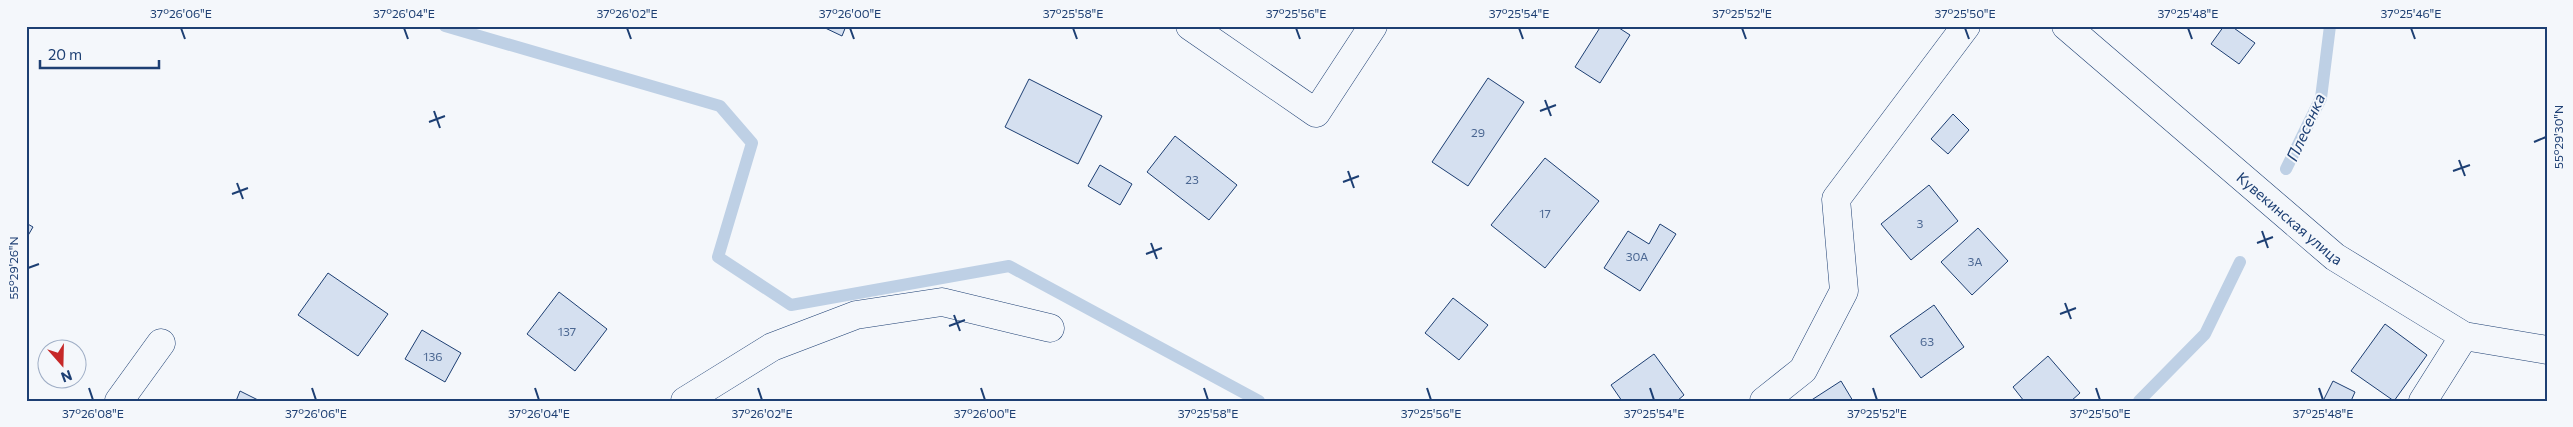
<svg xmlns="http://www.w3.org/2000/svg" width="2573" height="427" font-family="Commissioner,sans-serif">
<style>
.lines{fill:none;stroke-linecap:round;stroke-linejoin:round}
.stream{stroke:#bed0e5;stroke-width:12}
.building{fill:#d5e0f0;stroke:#1d3f73}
.minor-casing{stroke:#1d3f73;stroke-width:29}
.minor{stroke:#f4f7fb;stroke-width:28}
.ticks{fill:none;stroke:#1d3f73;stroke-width:2}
.labels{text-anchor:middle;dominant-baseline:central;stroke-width:4;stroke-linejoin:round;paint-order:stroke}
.number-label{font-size:12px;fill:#4b6792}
.street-label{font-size:15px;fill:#1d3f73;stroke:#f4f7fb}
.water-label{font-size:16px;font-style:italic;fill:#1d3f73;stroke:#f4f7fb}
.neatline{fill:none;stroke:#1d3f73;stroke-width:2}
.ticks-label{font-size:12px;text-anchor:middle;fill:#1d3f73}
</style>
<rect width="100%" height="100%" fill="#f4f7fb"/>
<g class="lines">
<g class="stream">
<polyline points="445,26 720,106 752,143 718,257 791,305 1009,266 1259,401"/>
<polyline points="2286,169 2321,98 2330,26"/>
<polyline points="2139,401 2205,334 2240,262"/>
</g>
</g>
<g class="building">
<polygon points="821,26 846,26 842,36"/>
<polygon points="1601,26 1616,26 1630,35 1600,83 1575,67"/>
<polygon points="2224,26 2231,26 2255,43 2239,64 2211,44"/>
<polygon points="1488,78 1524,102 1468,186 1432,162"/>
<polygon points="1029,79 1102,116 1078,164 1005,127"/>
<polygon points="1953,114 1969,130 1948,154 1931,139"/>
<polygon points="1175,136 1237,185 1209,220 1147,172"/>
<polygon points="1545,158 1599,201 1545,268 1491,225"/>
<polygon points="1100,165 1132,184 1120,205 1088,186"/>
<polygon points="1929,185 1958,221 1911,260 1881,224"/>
<polygon points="26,223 33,227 26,239"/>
<polygon points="1660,224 1676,234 1640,291 1604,268 1628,231 1649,244"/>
<polygon points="1978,228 2008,261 1972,295 1941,262"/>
<polygon points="328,273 388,314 358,356 298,315"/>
<polygon points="559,292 607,329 575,371 527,334"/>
<polygon points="1453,298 1488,325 1459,360 1425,333"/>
<polygon points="1934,305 1964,347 1921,378 1890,336"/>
<polygon points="2385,324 2427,355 2394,401 2351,371"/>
<polygon points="422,330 461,353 445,382 405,359"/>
<polygon points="1654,354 1684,395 1677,401 1622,401 1611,385"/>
<polygon points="2048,356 2080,393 2071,401 2024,401 2013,387"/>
<polygon points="1841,381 1853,401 1810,401"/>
<polygon points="2333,381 2355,392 2351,401 2323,401"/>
<polygon points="240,391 260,401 236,401"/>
</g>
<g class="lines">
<defs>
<g id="minor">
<polyline points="1190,26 1316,113 1373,26"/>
<path id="s1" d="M2066 26 2335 257 2464 336 2547 350"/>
<polyline points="119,401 161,343"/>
<polyline points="685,401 772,347 856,315 942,302 1050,328"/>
<polyline points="1764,401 1803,370 1844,291 1836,199 1966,26"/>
<polyline points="2423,401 2464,336"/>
</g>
</defs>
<use href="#minor" class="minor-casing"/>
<use href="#minor" class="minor"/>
</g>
<path class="ticks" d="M181 28 185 39M404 28 408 39M627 28 631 39M850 28 854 39M1073 28 1077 39M1296 28 1300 39M1519 28 1523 39M1742 28 1746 39M1965 28 1969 39M2188 28 2192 39M2411 28 2415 39M1545 100 1551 116M434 111 440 128M1540 111 1556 105M429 122 445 116M2534 142 2546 137M2459 160 2465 176M1348 171 1354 188M2453 171 2470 165M1343 182 1359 176M237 183 243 199M232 194 248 188M2262 231 2268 248M1151 243 1157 259M2257 243 2273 237M1146 254 1162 248M28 268 39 264M2065 303 2071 319M2060 314 2076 308M954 315 960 331M949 326 965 320M89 388 93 400M312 388 316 400M535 388 539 400M758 388 762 400M981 388 985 400M1204 388 1208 400M1427 388 1431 400M1650 388 1654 400M1873 388 1877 400M2096 388 2100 400M2319 388 2323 400"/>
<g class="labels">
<g class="number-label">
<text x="1478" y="132">29</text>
<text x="1192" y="179">23</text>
<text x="1545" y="213">17</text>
<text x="1920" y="223">3</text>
<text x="1637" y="256">30А</text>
<text x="1975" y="261">3А</text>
<text x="567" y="331">137</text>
<text x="1927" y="341">63</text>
<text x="433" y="356">136</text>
</g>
<g class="street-label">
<text stroke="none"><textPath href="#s1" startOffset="295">Кувекинская улица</textPath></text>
</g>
<g class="water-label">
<text transform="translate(2305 127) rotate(-66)">Плесенка</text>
</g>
</g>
<rect width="2573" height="427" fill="none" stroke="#f4f7fb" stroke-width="55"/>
<g transform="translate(62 364) rotate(160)"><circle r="24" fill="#f4f7fb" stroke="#9eadc5"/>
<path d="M0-4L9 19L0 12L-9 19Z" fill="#c62828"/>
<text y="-8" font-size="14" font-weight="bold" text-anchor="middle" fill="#1d3f73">N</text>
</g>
<path d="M40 60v8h119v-8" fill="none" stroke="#1d3f73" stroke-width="2.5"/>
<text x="48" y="60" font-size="15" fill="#1d3f73" stroke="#f4f7fb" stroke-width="4" paint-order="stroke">20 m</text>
<rect x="28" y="28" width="2518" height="372" class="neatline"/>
<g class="ticks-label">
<text x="181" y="18">37°26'06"E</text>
<text x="404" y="18">37°26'04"E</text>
<text x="627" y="18">37°26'02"E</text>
<text x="850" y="18">37°26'00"E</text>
<text x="1073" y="18">37°25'58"E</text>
<text x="1296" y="18">37°25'56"E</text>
<text x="1519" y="18">37°25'54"E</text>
<text x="1742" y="18">37°25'52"E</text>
<text x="1965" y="18">37°25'50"E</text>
<text x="2188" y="18">37°25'48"E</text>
<text x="2411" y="18">37°25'46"E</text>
<text transform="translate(2559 137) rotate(-90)" y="4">55°29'30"N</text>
<text transform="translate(14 268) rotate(-90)" y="4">55°29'26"N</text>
<text x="93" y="418">37°26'08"E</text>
<text x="316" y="418">37°26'06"E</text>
<text x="539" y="418">37°26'04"E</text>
<text x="762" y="418">37°26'02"E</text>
<text x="985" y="418">37°26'00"E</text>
<text x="1208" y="418">37°25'58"E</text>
<text x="1431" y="418">37°25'56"E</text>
<text x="1654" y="418">37°25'54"E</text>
<text x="1877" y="418">37°25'52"E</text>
<text x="2100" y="418">37°25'50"E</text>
<text x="2323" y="418">37°25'48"E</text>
</g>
</svg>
